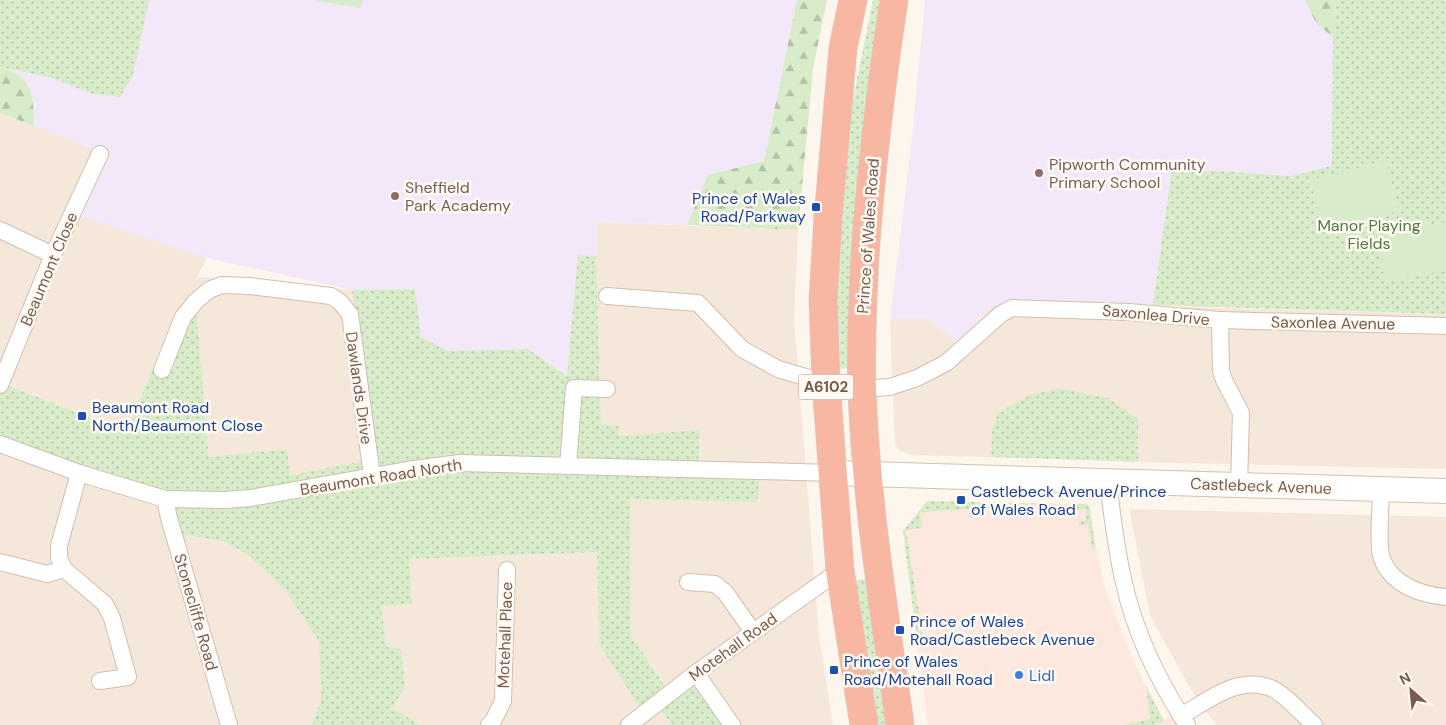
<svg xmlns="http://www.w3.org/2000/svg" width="1446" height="725" font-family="'DM Sans',sans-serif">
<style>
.residential{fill:#f5e8da}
.commercial{fill:#fde8e0}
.education{fill:#f3e8fa}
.grass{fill:url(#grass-dots)}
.forest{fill:url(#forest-firs)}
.garden{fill:#d8ecc9}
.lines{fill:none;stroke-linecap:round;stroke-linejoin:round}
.street-casing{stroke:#d1beb0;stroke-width:18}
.secondary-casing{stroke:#d6c0b0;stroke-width:26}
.highway-casing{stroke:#dad1cd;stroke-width:29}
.street{stroke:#fff;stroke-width:16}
.secondary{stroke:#fff;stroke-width:24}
.highway{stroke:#f7b7a3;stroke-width:28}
.education-dot{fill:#8d6e63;stroke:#fffaf3;stroke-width:2}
.transit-dot{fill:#1a4fb4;stroke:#fffaf3;stroke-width:2}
.shop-dot{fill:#3f7fe0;stroke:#fffaf3;stroke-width:2}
.labels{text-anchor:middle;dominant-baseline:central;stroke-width:5;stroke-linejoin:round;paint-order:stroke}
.shield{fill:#fffaf3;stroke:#a28b7f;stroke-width:1}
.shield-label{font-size:15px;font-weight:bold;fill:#7a5c4d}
.education-label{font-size:16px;fill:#785e54;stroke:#fffaf3;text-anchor:start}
.transit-label{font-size:16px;fill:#164399;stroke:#fffaf3;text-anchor:start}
.park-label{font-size:16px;fill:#537a41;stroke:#fffaf3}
.street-label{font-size:16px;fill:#7a5c4d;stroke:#fffaf3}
.shop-label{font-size:16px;fill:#366cbe;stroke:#fffaf3;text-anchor:start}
</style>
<defs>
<pattern id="grass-dots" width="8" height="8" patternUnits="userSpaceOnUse" patternTransform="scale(1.25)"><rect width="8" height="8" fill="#d8ecc9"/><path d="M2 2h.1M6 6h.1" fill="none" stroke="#b4c2a5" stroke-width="1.8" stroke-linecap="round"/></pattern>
<pattern id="forest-firs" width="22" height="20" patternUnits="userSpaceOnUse" patternTransform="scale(1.25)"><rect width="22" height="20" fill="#d8ecc9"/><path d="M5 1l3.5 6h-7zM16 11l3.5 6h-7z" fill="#b4c2a5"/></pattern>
</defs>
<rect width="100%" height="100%" fill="#fdf6ec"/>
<g class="residential">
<polygon points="0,113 111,155 81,216 207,258 197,277 352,290 378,458 290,475 287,449 209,457 196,310 155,364 126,432 6,384 0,396"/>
<polygon points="598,222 798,230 794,319 819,635 833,725 730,725 673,698 631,636 630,499 757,502 698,476 700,431 618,436 601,424 596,256"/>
<polygon points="1011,302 1446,314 1446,469 1138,462 1138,419 992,429 991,457 910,455 899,450 895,445 890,319 930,319 959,344 991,306"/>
<polygon points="0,436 169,501 181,534 223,541 248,555 286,591 319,642 321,699 312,725 0,725"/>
<polygon points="1131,509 1446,517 1446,725 1217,725 1206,712 1188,685 1150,615 1130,513"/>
<polygon points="597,552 599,644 660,708 672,725 420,725 393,708 387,647 381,606 412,604 409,559"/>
</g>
<polygon class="commercial" points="927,501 1086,504 1088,506 1104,585 1123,635 1140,675 1164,720 1173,715 1180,725 928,725 903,531"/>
<g class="education">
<polygon points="0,0 797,0 764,161 708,175 687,225 598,222 596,256 578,256 568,376 528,349 448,351 420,337 415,289 352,290 207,258 81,216 111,155 0,113"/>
<polygon points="925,0 1305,0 1316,23 1333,37 1333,166 1291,176 1172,168 1153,305 1011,302 991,306 959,344 930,319 890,319 911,147"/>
</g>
<g class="grass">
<polygon points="0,0 149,0 132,78 120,97 90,93 49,77 0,67"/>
<polygon points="873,0 881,0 867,90 869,98 853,368 834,369 833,316 849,100 853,99"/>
<polygon points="1335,0 1446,0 1446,314 1153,305 1172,168 1291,176 1332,166 1333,37"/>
<polygon points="578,255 596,256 601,424 619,426 618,436 700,430 698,476 760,477 757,502 630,499 631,636 673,698 698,679 730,725 672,725 660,708 646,717 599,644 597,552 409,559 412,604 381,606 387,647 401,649 405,686 393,708 420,725 312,725 321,699 319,642 286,591 248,555 223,541 180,534 169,501 0,436 0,396 5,384 126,432 155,364 196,309 209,457 287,449 290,475 378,458 352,290 415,289 421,337 448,351 528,349 567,376"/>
<polygon points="1060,389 1108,398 1138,419 1138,462 991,457 992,429 998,413 1032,394"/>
<polygon points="927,501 1062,504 920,512 922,528 906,530 923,638 917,640 903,531"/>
<polygon points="1076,504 1086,504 1090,508 1095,547 1092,549 1088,524 1079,525 1079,522 1086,520 1085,509 1076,510"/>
<polygon points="868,579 888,725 872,725 851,580"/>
<polygon points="1146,686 1164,721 1156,725 1124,725 1150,719"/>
</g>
<g class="forest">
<polygon points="797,0 827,0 813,69 798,230 687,225 708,175 764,161"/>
<polygon points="1305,0 1335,0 1333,37 1316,23"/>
<path d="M0 67C34 76 33 95 34 126L0 113Z"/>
</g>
<g class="garden">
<polygon points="310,0 362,0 361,8"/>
<polygon points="1386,161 1399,211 1323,230 1310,180"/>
<polygon points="1446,222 1446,271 1385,282 1377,235"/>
</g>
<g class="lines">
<defs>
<g id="street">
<polyline points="0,230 53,255"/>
<polyline points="607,296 698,303 742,349 778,369 826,383 862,389 890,387 917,378 946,363 1001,314 1012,308 1129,312 1220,320 1221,371 1224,380 1241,413 1239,486"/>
<polyline points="1220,320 1446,326"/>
<polyline points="162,370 183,317 196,301 209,290 222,285 250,286 331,296 340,302 350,314 372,476"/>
<polyline points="0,385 53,255 100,154"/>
<polyline points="0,444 79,473 165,499 225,500 251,498 407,470 460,463 832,473"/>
<polyline points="568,466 574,388 607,389"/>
<polyline points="79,473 59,546 59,558 64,569 105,604 112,618 128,677 100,681"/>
<path d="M1108 481C1112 515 1116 550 1124 583 1135 633 1159 682 1187 725"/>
<path d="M1381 489C1381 505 1377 546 1382 559 1392 585 1421 595 1446 597"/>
<polyline points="165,499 169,518 229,725"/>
<polyline points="0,562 47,574 64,569"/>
<polyline points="688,582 715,584 725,592 753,632"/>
<polyline points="696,673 732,725"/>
<path d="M1181 716C1209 700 1239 674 1273 689 1286 695 1303 715 1314 725"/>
<polyline points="489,725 493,721 503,701 507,570"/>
<polyline points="629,725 696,673 840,570"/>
</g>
<polyline id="secondary" points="832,473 1446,491"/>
<g id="highway">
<polyline points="853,0 843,48 828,218 823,300 826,383 840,570 864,725"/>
<path d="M894 0C881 85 871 170 865 255 863 300 860 346 862 391 866 503 885 614 900 725"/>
</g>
</defs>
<use href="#street" class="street-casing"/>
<use href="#secondary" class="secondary-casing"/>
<use href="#highway" class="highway-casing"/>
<use href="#street" class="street"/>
<use href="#secondary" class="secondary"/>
<use href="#highway" class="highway"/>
</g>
<g class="education-dot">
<circle cx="1039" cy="173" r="5"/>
<circle cx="395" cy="196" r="5"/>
</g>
<g class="transit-dot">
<rect x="811" y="202" width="10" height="10" rx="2.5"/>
<rect x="77" y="411" width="10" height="10" rx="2.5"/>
<rect x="956" y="495" width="10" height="10" rx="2.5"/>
<rect x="895" y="625" width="10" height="10" rx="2.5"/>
<rect x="829" y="665" width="10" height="10" rx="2.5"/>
</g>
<circle class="shop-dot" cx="1019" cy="675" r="5"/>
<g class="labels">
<rect class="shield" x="798.5" y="374.5" width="55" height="25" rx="4"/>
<g class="shield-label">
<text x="826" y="387">A6102</text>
</g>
<g class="education-label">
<text x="1049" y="164">Pipworth Community<tspan x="1049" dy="18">Primary School</tspan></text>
<text x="405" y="187">Sheffield<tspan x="405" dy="18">Park Academy</tspan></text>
</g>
<g class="transit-label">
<text x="806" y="198" text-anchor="end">Prince of Wales<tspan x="806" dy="18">Road/Parkway</tspan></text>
<text x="92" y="407">Beaumont Road<tspan x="92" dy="18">North/Beaumont Close</tspan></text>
<text x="971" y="491">Castlebeck Avenue/Prince<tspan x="971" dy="18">of Wales Road</tspan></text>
<text x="910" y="621">Prince of Wales<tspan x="910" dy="18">Road/Castlebeck Avenue</tspan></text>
<text x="844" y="661">Prince of Wales<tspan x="844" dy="18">Road/Motehall Road</tspan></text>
</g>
<g class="park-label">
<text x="1369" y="225">Manor Playing<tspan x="1369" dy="18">Fields</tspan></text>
</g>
<g class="street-label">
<text transform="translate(868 236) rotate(-86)">Prince of Wales Road</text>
<text transform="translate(49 269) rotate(-67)">Beaumont Close</text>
<text transform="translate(1156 315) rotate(5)">Saxonlea Drive</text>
<text transform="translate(1333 323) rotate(1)">Saxonlea Avenue</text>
<text transform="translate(359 388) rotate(82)">Dawlands Drive</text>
<text transform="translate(381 477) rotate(-9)">Beaumont Road North</text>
<text transform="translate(1261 486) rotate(2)">Castlebeck Avenue</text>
<text transform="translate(196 612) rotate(74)">Stonecliffe Road</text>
<text transform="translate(505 635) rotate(-88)">Motehall Place</text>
<text transform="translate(733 647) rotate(-36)">Motehall Road</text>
</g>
<g class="shop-label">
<text x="1029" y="675">Lidl</text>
</g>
</g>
<g transform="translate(1411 690) rotate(333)" stroke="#fffaf3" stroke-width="4" paint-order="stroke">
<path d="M0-4L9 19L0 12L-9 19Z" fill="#7a5c4d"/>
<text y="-8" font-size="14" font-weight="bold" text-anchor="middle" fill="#7a5c4d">N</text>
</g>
</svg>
